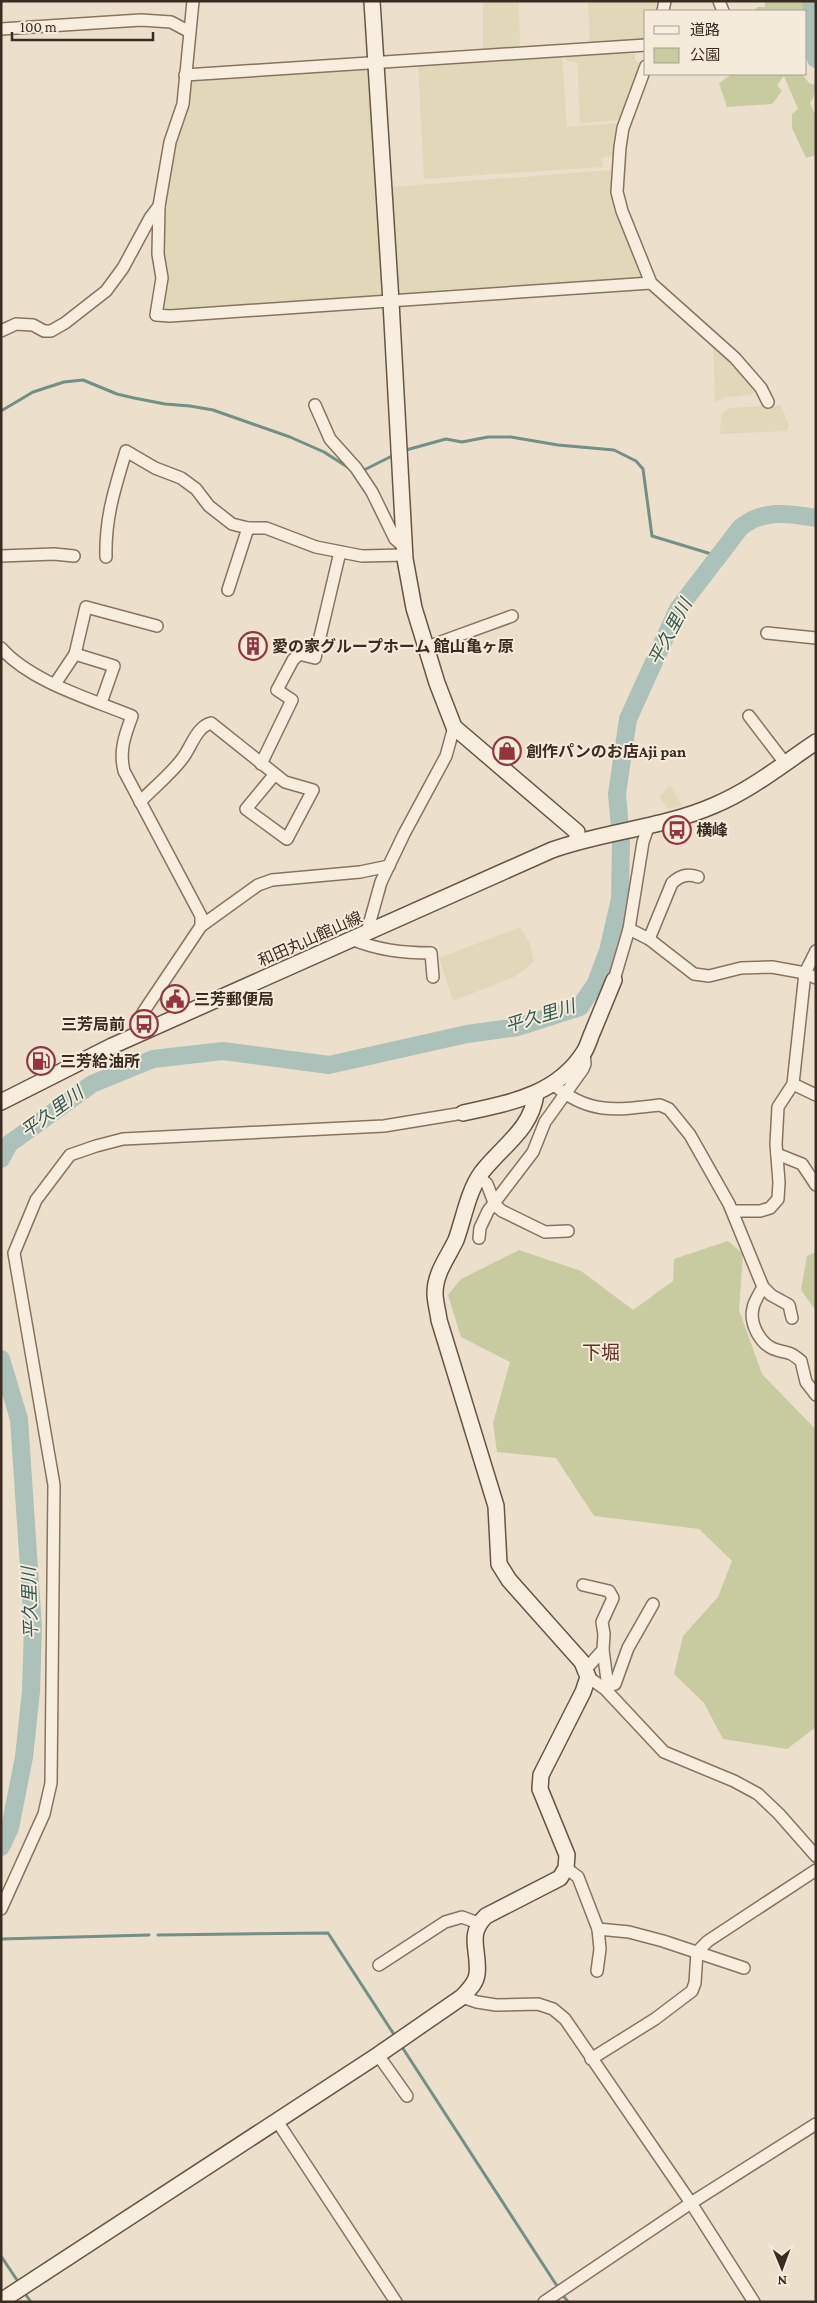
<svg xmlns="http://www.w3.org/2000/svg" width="817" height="2303" font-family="'Crimson Pro','Noto Sans JP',serif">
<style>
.farmland{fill:#e1d8b9}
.green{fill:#c8caa0}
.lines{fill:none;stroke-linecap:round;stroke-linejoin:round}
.stream{stroke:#729086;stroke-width:3}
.river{stroke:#abc1b9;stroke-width:18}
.street-casing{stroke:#887360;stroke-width:14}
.secondary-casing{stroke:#6a5443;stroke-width:18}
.street{stroke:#f7eedf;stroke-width:11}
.secondary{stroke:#f7eedf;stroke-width:15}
.labels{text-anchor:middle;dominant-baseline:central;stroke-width:4;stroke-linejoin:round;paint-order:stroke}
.poi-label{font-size:16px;font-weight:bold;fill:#3a2c23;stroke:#f4ebdb;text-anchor:start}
.street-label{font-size:16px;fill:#3a2c23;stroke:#f4ebdb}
.water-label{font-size:18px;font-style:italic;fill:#335954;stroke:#f4ebdb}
.quarter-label{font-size:19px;fill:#642e25;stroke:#f4ebdb}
</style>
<rect width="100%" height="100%" fill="#ece0cc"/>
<g class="farmland">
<polygon points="483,1 519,1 520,47 483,49"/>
<polygon points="588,1 661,1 659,11 646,11 646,42 590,44"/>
<polygon points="635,52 635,61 641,64 621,120 580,123 577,62 566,61 566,54"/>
<polygon points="562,55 567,127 620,123 612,156 602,158 603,167 424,179 418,64"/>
<polygon points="372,63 386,298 170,316 157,310 159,206 190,75"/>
<polygon points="612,170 613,192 622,228 643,280 398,298 390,187"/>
<polygon points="713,344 735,363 759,390 750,395 728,397 715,402"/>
<polygon points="781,405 789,425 787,431 722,434 720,433 721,416 728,408"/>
<polygon points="670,785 682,806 668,809 659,797"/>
<polygon points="520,927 530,943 534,962 516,976 453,1001 439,958"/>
</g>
<g class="green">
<polygon points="765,1 803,1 804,11 800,10 799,11 753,11 758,7 765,7"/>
<polygon points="732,74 802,74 809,83 816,85 813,98 810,103 816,117 816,155 806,158 792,128 792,114 798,109 784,76 777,85 782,91 772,104 727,107 719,83"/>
<polygon points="728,1241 743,1254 739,1310 762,1374 816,1430 816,1727 787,1749 723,1739 704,1703 674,1674 683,1636 718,1597 732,1561 699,1529 594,1516 556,1458 497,1452 493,1423 510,1362 461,1337 448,1295 461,1279 519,1250 581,1271 633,1310 673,1281 674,1259"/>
<polygon points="816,1252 816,1311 801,1290 807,1256"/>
</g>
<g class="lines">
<g class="stream">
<polyline points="1,411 33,392 64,382 83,380 117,394 134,398 165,404 190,406 213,410 290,437 324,452 349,468"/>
<polyline points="406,450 446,439 462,442 488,437 511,437 558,445 614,450 636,461 643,469 652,536 718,556"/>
<polyline points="364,470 394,455"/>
<polyline points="158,1935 328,1933 395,2036"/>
<polyline points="1,1939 149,1935"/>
<polyline points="402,2047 559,2289"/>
<polyline points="1,2256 19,2283"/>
<polyline points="562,2294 568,2302"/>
<polyline points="26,2295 31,2302"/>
</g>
<g class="river">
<polyline points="812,1 811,43 816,59"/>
<path d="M1 1159 9 1144 92 1084 153 1059 223 1051 329 1065 467 1034 518 1027 580 1007 596 983 608 951 620 899 621 840 617 794 628 719 678 609 740 528C762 509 789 513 816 518"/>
<polyline points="1,1359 19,1419 33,1628 31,1691 24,1757 10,1828 1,1847"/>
</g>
<defs>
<g id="street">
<polyline points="719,1 723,11"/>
<polyline points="663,11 665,1"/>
<polyline points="1,29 141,20 171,22 188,31"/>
<polyline points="646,66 623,128 620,147 617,192 622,211 651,283 735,358 761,388 768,402"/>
<polyline points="185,75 646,45"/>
<polyline points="159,206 158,254 162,278 156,315 170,316 651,283"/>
<polyline points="1,331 16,324 33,325 44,331 51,331 65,323 106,291 123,268 150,218 159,206 170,142 183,104 193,1"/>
<polyline points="315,405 330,439 356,468 372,492 395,539 404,547"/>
<polyline points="1,556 54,554 74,556"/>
<path d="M106 557C105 517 115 488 126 451L155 468 181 478 196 489 209 506 232 524 248 528H266L316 547 362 556 405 555"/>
<polyline points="228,590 248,528"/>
<polyline points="767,633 816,638"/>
<polyline points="427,647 512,616"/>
<path d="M1 648C31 682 91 699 132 716 125 735 119 750 124 771L201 916V926L144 1011 137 1023 136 1037"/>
<polyline points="75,654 114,666 101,703"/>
<polyline points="55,684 75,654 86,607 157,626"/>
<polyline points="749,716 785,763"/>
<polyline points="261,764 292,700 277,690 293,660 299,654 315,658 340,552"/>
<path d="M140 802C153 788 170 775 182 759 191 748 196 727 211 723L285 782 313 790 287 839 246 809 275 774"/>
<polyline points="201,926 258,885 272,880 360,872 389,866"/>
<polyline points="629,929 649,939 694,974 709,976 741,968 772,967 805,973 816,978"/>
<polyline points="367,932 381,882 404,834 446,756 454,727"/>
<path d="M351 939C378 950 402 953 431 953L433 977"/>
<path d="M649 939 672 883C680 876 687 873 698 877"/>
<polyline points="614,980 629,929 643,842 649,825"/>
<path d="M553 1084C588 1115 617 1110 660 1105L669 1109 690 1135 729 1204 763 1287C760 1293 754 1301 753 1308 749 1324 761 1346 777 1350 790 1354 789 1351 801 1361L806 1382 816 1395"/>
<polyline points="793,1084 816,1095"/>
<polyline points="777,1154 802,1164 816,1185"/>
<polyline points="479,1177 487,1184 495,1205 502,1211 545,1232 568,1231"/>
<polyline points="733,1211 760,1211 770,1208 778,1199 779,1182 776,1144 778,1107 793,1084 805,973 816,951"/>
<polyline points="479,1238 480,1228 488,1211 533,1152 545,1122 583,1069 585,1064 584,1052"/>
<polyline points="763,1287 771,1295 789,1305 792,1318"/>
<polyline points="583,1585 609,1591 613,1598 602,1622 604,1634 603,1650 585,1670"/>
<polyline points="603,1650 607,1680 610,1685 615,1684 628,1648 653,1604"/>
<polyline points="588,1677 605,1689 664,1752 734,1781 758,1794 779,1814 816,1856"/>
<polyline points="566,1868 578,1877 598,1929 600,1949 597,1971"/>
<polyline points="1,1909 44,1814 51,1783 54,1485 14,1253 36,1200 70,1155 96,1146 123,1139 384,1126 463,1113"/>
<polyline points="598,1929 629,1932 663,1941 744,1968"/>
<polyline points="379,1965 445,1922 462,1917 478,1923"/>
<polyline points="462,1997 477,2002 496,2005 538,2004 553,2009 565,2019 691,2203 754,2302"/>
<polyline points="378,2055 407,2096"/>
<polyline points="591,2059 655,2019 692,1991 695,1983 697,1952 708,1941 816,1870"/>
<polyline points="277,2121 396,2302"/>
<polyline points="544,2302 691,2203 816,2124"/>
</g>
<g id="secondary">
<polyline points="372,1 391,302 405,559 414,608 437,683 454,727 577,832 577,841"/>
<path d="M1 1102 112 1046 552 850C605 831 663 828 715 805 751 790 783 764 816 742"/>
<path d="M463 1113C509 1103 557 1095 584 1052 588 1046 590 1037 593 1031 600 1014 607 997 614 980"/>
<path d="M1 2301 378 2055 462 1997C468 1990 476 1984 477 1974 480 1951 466 1935 486 1916L560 1878 566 1868 567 1855 540 1789 541 1775 583 1692 588 1677 582 1662 509 1580 499 1564 496 1506 439 1320C438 1311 435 1302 435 1293 435 1273 448 1257 456 1240 464 1218 468 1191 482 1172 503 1145 531 1130 536 1094"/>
</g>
</defs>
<use href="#street" class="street-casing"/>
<use href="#secondary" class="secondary-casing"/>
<use href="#street" class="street"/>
<use href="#secondary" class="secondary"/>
</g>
<defs>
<symbol id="building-ring" viewBox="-11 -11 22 22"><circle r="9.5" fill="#f4ebdb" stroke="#93353c" stroke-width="1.5"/><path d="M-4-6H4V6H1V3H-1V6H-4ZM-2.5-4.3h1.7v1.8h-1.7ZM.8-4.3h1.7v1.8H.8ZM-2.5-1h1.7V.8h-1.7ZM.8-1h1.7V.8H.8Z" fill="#93353c"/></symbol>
<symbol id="shop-ring" viewBox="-11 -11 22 22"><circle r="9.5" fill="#f4ebdb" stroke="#93353c" stroke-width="1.5"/><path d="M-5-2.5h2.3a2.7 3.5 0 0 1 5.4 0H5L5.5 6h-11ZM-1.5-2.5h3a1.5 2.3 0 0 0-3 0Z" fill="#93353c"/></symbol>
<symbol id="bus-ring" viewBox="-11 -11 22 22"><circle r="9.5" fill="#f4ebdb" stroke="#93353c" stroke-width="1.5"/><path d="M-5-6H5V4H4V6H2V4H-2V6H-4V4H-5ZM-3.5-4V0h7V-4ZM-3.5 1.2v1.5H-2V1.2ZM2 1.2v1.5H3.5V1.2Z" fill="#93353c"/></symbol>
<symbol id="civic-ring" viewBox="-11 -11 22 22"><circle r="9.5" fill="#f4ebdb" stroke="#93353c" stroke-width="1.5"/><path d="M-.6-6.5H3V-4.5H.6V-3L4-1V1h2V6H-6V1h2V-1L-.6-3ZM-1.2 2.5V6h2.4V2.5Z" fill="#93353c"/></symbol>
<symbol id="fuel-ring" viewBox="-11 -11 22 22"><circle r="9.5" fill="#f4ebdb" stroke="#93353c" stroke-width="1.5"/><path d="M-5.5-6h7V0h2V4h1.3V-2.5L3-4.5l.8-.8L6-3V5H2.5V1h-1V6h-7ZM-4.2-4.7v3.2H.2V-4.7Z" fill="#93353c"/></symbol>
</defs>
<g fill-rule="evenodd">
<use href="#building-ring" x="237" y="630" width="32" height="32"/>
<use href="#shop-ring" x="491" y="735" width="32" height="32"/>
<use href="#bus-ring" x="661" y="814" width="32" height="32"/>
<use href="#civic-ring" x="159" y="983" width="32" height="32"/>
<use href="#bus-ring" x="128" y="1008" width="32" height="32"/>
<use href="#fuel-ring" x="25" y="1045" width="32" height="32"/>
</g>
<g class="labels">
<g class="poi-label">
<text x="272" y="646">愛の家グループホーム 館山亀ヶ原</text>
<text x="526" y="751">創作パンのお店Aji pan</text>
<text x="696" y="830">横峰</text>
<text x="194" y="999">三芳郵便局</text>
<text x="125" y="1024" text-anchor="end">三芳局前</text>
<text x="60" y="1061">三芳給油所</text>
</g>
<g class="street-label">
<text transform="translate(310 939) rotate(-24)">和田丸山館山線</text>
</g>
<g class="water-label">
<text transform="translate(670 632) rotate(-62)">平久里川</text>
<text transform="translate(540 1016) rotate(-17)">平久里川</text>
<text transform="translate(52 1112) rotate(-36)">平久里川</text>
<text transform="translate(30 1603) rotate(-92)">平久里川</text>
</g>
<g class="quarter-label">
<text x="601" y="1352">下堀</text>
</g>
</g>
<rect width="817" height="2303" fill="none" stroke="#3a2c23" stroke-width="5"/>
<rect x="644" y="10" width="162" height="65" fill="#f4ebdb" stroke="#aa9f91"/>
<rect x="654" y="26" width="25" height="8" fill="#f7eedf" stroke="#aa9f91"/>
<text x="690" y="35" font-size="15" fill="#3a2c23">道路</text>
<rect x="654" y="48" width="25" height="15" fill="#c8caa0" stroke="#aa9f91"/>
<text x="690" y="60" font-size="15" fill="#3a2c23">公園</text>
<g transform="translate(782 2268) rotate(179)" stroke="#f4ebdb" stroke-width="4" paint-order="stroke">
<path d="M0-4L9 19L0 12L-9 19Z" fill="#3a2c23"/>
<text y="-8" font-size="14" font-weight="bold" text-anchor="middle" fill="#3a2c23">N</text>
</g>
<path d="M12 32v8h141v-8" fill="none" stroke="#3a2c23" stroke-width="2.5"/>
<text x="20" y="32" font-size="15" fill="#3a2c23" stroke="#f4ebdb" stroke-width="4" paint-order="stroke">100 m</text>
</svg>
